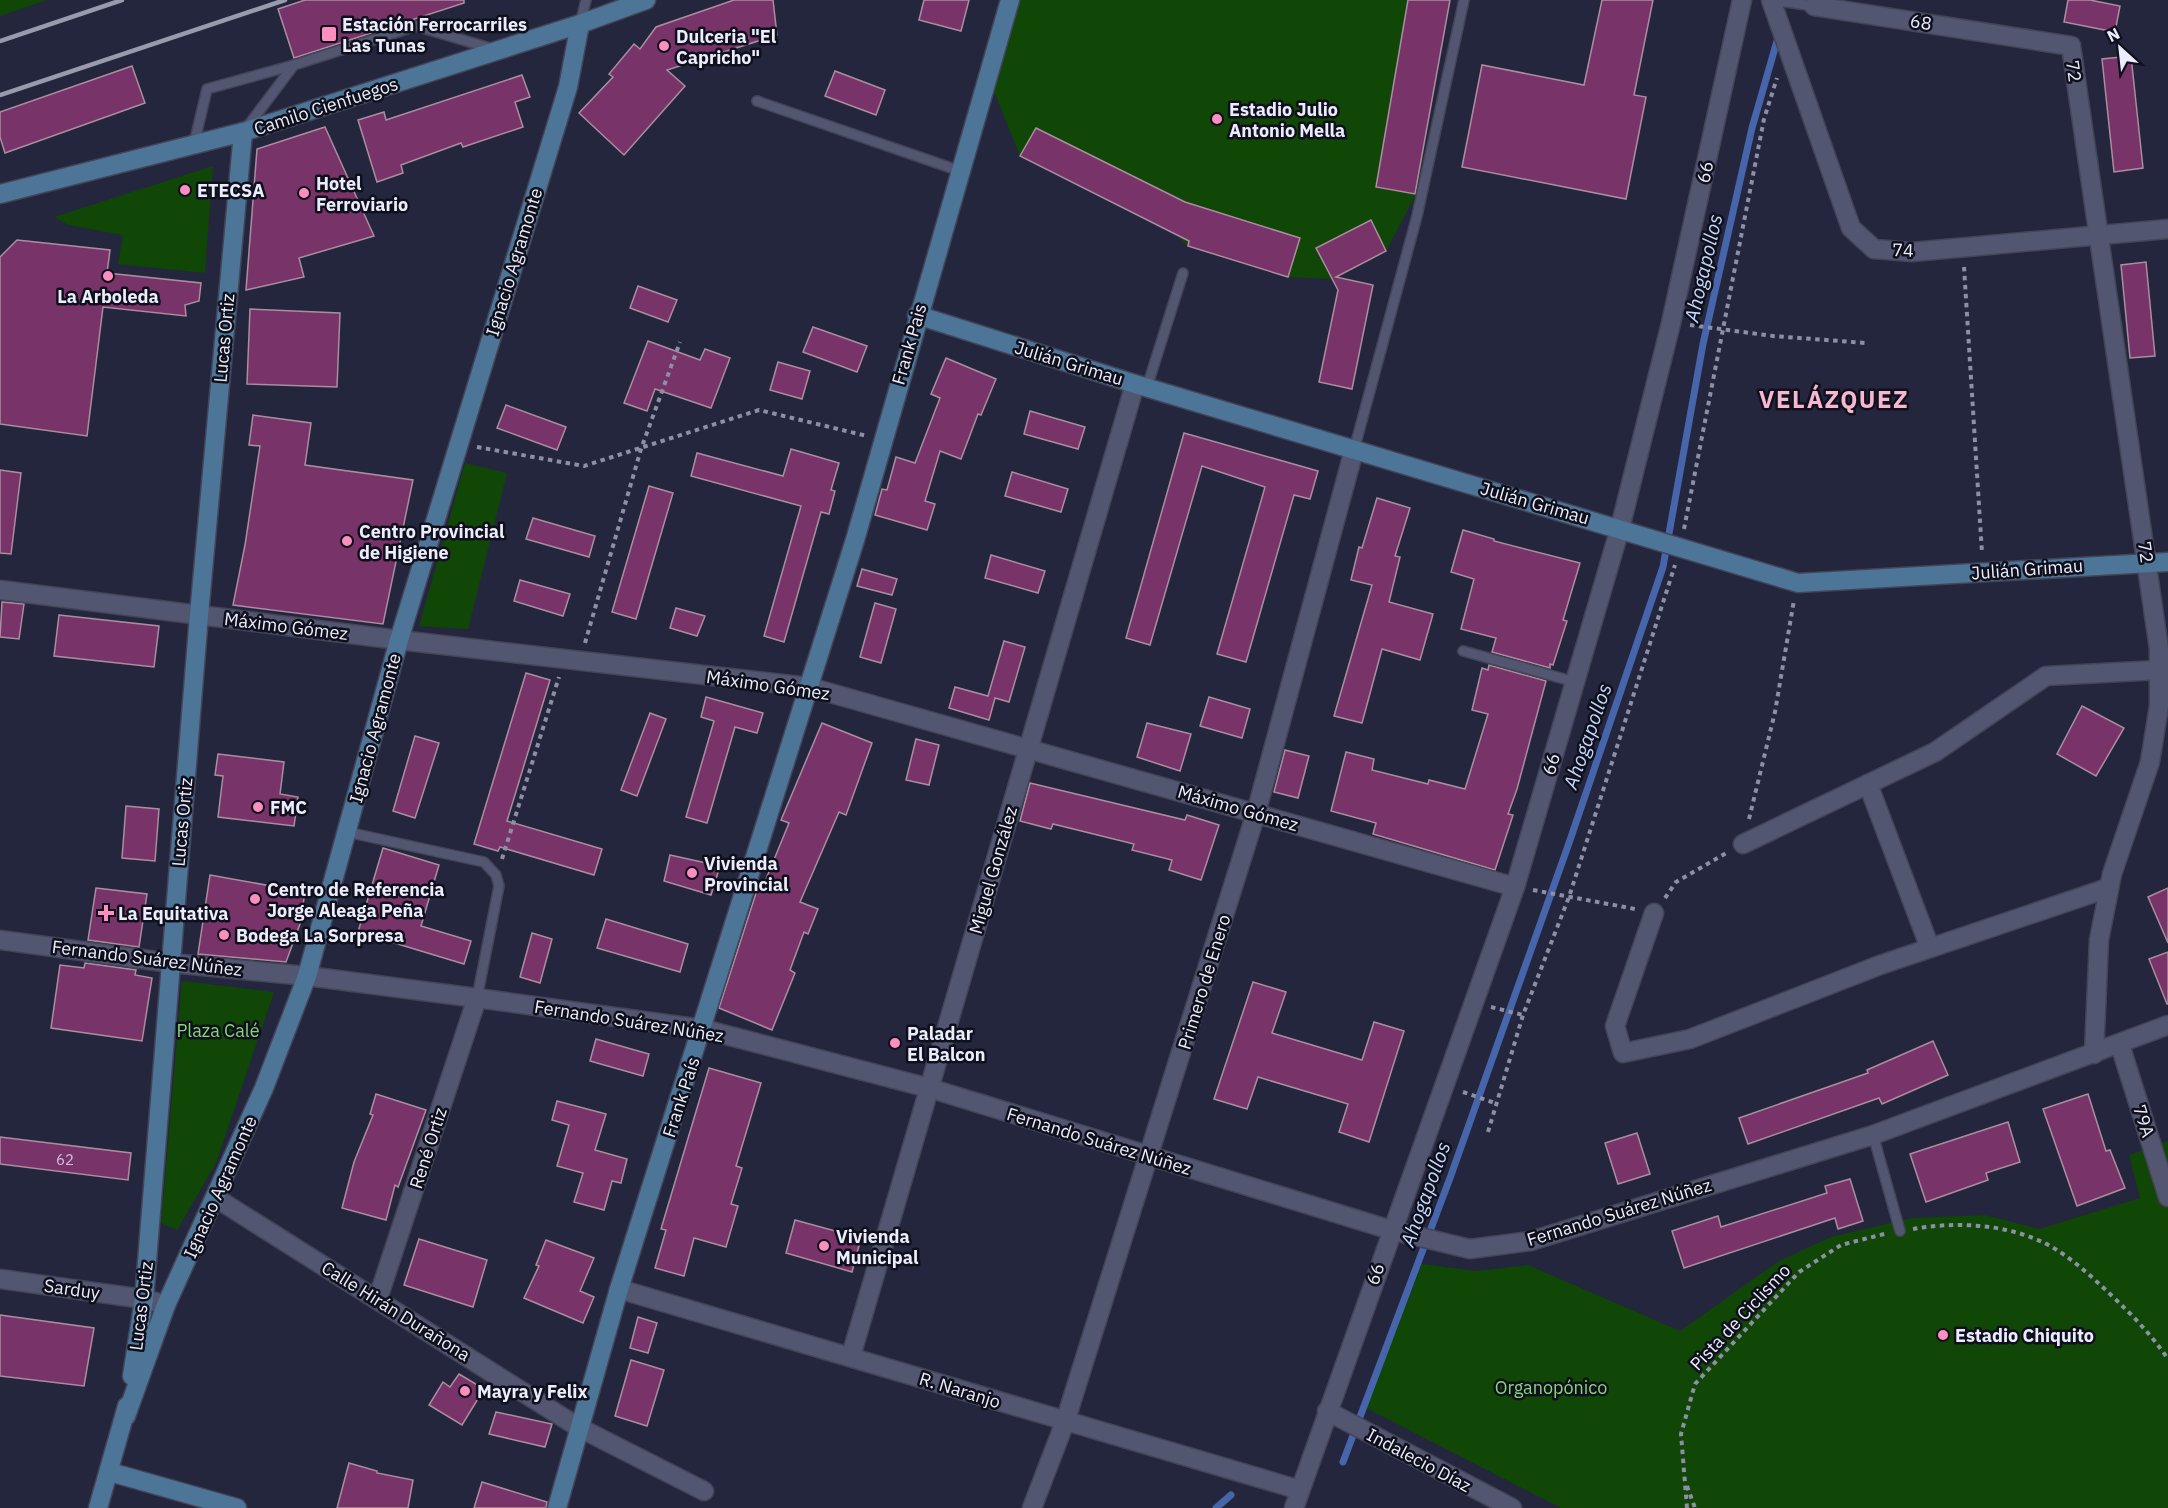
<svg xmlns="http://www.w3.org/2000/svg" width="2168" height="1508" font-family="'IBM Plex Sans',sans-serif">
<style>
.green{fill:#104606}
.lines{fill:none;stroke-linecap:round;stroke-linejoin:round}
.stream{stroke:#4665aa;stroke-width:7}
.building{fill:#783468;stroke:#aa8da1;stroke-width:1.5}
.lane-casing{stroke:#434458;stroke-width:12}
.street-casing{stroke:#434458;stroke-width:21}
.secondary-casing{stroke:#434458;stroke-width:21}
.path{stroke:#8d8fa4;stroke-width:4;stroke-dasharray:4.5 4.5;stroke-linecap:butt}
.lane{stroke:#535671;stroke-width:9}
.street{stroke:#535671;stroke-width:18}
.secondary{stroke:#4c7597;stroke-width:18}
.rail{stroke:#989aae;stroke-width:4.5}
.poi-dot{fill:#fd8ec0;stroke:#0f101b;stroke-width:2}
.labels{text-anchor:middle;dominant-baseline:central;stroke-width:5;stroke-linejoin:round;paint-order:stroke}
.number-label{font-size:15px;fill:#cebfd8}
.street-label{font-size:18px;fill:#ebedfe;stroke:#0f101b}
.poi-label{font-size:18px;font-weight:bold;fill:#ebedfe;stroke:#0f101b;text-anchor:start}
.park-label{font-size:18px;fill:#87d57b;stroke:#0f101b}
.water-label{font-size:20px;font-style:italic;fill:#c4d7fe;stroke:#0f101b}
.district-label{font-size:24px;font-weight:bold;letter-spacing:1.5px;fill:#f6b7d1;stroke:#0f101b}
</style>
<rect width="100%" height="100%" fill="#24263e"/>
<g class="green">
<polygon points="0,0 47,0 0,16"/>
<polygon points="1013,0 1450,0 1416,194 1386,251 1333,279 1288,277 1188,246 1176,234 1020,156 990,81"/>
<polygon points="213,166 205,273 118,264 123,235 68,225 54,217"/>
<polygon points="465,463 507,473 468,629 419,626"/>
<polygon points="182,981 274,992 216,1163 177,1230 161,1223"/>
<polygon points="2168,1141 2168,1508 1561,1508 1366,1408 1422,1264 1476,1271 1528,1265 1680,1331 1779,1261 1831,1237 1912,1218 1985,1215 2039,1229 2140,1198 2129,1155"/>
</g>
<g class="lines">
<g class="stream">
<polyline points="1343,1462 1450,1178 1569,843 1663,567 1703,344 1752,128 1779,34"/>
<polyline points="1216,1508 1231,1495"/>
</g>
</g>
<g class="building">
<polygon points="305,0 464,0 464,3 294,58 278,9"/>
<polygon points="734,0 773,0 777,35 667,70 685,86 624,155 579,113 613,77 609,74 634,44 640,49 656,27"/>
<polygon points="924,0 969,0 961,31 919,20"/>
<polygon points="1408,0 1450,0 1415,194 1376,187"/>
<polygon points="1602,0 1653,0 1634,95 1646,97 1626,199 1462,167 1482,65 1584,85"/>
<polygon points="2068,0 2090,0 2120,6 2115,32 2064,22"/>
<polygon points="2131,56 2143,168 2114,172 2102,59"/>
<polygon points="132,66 145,103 5,153 0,137 0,112"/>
<polygon points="835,71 885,90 876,115 825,96"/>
<polygon points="522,75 530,97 515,102 523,127 463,147 461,143 401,165 403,173 377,182 358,120 384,112 386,120"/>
<polygon points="325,127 374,236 299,258 304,277 246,290 257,149"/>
<polygon points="1036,128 1185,202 1300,238 1288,277 1188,246 1189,241 1020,156"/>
<polygon points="1371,220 1386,251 1336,277 1373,285 1352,389 1319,382 1338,290 1316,248"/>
<polygon points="17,240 110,250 107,273 201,283 199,301 185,305 186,316 103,307 87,436 0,424 0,257"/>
<polygon points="2146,262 2155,356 2130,358 2121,265"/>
<polygon points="638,286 677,300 668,322 630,308"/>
<polygon points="250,309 340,313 337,387 247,384"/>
<polygon points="813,327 867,346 857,372 803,352"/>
<polygon points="648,341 700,360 705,349 730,358 711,408 655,389 647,411 624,403"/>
<polygon points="946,358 996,379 981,415 978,414 961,459 940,451 925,501 935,504 927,530 875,515 882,489 887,490 896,457 915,463 940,398 931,394"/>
<polygon points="778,362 810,371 802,399 770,390"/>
<polygon points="506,405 566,427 557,450 497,428"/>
<polygon points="1030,411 1085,427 1078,449 1024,434"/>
<polygon points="253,415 311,423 305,465 413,480 383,624 233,605 245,545 260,446 249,445"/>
<polygon points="1184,433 1318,471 1310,499 1294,495 1246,662 1217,654 1265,487 1202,466 1150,645 1126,638"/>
<polygon points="791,449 839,463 831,490 835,491 829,514 821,512 784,642 764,636 801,506 691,476 697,453 783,476"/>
<polygon points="0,470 21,473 11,554 0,553"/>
<polygon points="1012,472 1068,489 1061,512 1005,496"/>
<polygon points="649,486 673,493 636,619 612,612"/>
<polygon points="1377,498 1410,508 1395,556 1400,557 1389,602 1433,614 1420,660 1382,649 1362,723 1334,716 1372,585 1351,580 1359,547 1362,548"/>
<polygon points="533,518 595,536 589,557 526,539"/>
<polygon points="1463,530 1494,539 1494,541 1580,563 1563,620 1567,621 1553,665 1550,664 1550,668 1492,652 1496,638 1461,629 1474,579 1451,572"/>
<polygon points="991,555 1045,571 1038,593 985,578"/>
<polygon points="862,569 897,579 892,595 857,586"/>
<polygon points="520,580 570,594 563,616 514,601"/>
<polygon points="2,602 24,604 19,639 0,637"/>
<polygon points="875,603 896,609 881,663 860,657"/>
<polygon points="676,608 705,616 697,636 670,628"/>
<polygon points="59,615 159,626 154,667 54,656"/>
<polygon points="1004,641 1025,647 1009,702 995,698 989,720 949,708 955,687 988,696"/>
<polygon points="1489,665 1546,681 1517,789 1508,814 1513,815 1495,870 1373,834 1376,823 1331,811 1346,752 1374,759 1372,770 1428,784 1429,780 1465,789 1488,714 1472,710 1482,668 1488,670"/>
<polygon points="526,673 550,680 507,821 602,849 594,875 500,847 498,851 474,844"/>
<polygon points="706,697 763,713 757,733 735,727 707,823 686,817 714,721 701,717"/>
<polygon points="1209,697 1250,709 1242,738 1200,726"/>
<polygon points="2082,706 2124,728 2096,776 2057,754"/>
<polygon points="650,713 666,719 637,796 621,790"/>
<polygon points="822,723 872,743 846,815 839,812 800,902 818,909 808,934 804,932 790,970 795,973 772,1030 719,1008 758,887 762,889 789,823 781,820"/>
<polygon points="1147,723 1191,734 1180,771 1137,757"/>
<polygon points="415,736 439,743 415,818 393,811"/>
<polygon points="916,739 939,745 929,785 906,780"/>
<polygon points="1285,750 1309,756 1298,798 1274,792"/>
<polygon points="218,754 284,762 280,794 298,797 294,826 218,817 223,776 215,775"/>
<polygon points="1030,783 1185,820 1187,815 1219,825 1201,880 1169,870 1172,860 1132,850 1134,844 1053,824 1051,829 1020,821"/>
<polygon points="126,806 159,809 155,861 122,858"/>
<polygon points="383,848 439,865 421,926 471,941 464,964 358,932"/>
<polygon points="670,855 720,866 711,895 664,881"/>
<polygon points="210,875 305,892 300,924 286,962 198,954"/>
<polygon points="96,888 147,894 139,947 88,940"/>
<polygon points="2168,888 2168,943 2148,897"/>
<polygon points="606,919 688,944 680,972 597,948"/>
<polygon points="532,933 552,939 540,983 520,977"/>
<polygon points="2168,952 2168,1004 2167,1004 2149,959"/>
<polygon points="85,963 136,970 135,975 152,978 142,1041 51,1028 60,965 84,968"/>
<polygon points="1253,982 1286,992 1272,1033 1362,1060 1374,1022 1404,1031 1369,1142 1339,1132 1348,1104 1258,1077 1247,1109 1214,1099"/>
<polygon points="596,1039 649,1054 643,1076 590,1061"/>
<polygon points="1933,1041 1948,1075 1882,1104 1879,1098 1748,1144 1739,1118 1868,1073 1867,1070"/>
<polygon points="709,1068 761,1083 736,1166 742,1168 731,1204 738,1206 726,1247 694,1238 684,1276 655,1268 666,1230 661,1229"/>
<polygon points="376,1094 426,1110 398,1187 395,1185 386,1220 342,1208 354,1162 373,1115 370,1114"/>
<polygon points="2088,1094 2106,1151 2110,1150 2125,1188 2077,1206 2043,1109"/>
<polygon points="557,1101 606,1114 595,1150 627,1159 621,1183 612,1181 604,1210 574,1202 583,1173 557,1166 569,1125 552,1120"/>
<polygon points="2008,1122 2020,1162 1986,1173 1988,1180 1926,1202 1910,1154"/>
<polygon points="1637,1133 1650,1174 1618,1184 1605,1143"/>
<polygon points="0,1137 131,1153 128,1180 0,1164"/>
<polygon points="1850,1179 1863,1221 1838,1229 1835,1218 1684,1268 1672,1231 1718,1216 1721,1227 1827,1193 1825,1186"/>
<polygon points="795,1220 861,1238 852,1272 786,1253"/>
<polygon points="419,1239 487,1260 473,1307 404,1285"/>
<polygon points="546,1240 594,1258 580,1291 594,1297 583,1323 524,1298 539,1266 536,1265"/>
<polygon points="0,1315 94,1328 84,1386 0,1376"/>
<polygon points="638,1317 657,1323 648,1353 630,1348"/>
<polygon points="631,1360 664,1370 647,1426 615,1416"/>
<polygon points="459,1374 484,1389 462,1425 429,1405 443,1382 450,1387"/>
<polygon points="496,1412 552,1424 545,1447 489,1434"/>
<polygon points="349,1463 377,1471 377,1473 413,1480 408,1508 337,1508"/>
<polygon points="482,1482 547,1502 546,1508 474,1508"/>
</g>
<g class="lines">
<defs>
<g id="lane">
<polyline points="1772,0 1814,6"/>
<polyline points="580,24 586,0"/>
<polyline points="757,101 960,171"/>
<polyline points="247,127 294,65 416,26 493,49"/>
<polyline points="194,144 207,89 294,65"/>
<polyline points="1147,387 1183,273"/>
<polyline points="1354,450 1417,216 1464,0"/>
<polyline points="1463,651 1575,682"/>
<polyline points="347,832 484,862 496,875 499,886 477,998"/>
<polyline points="1873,1135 1900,1231"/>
</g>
<g id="street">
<polyline points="1771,0 1851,228 1874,249 1912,252 2168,229"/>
<polyline points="1814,6 2071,46 2159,649 2159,706 2150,762 2112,874 2099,940 2094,1054"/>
<polyline points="0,590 399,640 809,687 1515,887"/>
<polyline points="1868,784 1930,948"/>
<polyline points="1743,844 1935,752 2046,676 2159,670"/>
<polyline points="1654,913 1615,1026 1623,1053 1690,1039 1880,965 2108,888"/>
<polyline points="0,940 171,963 307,976 477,998 703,1029 929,1088 1391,1230 1470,1249 1531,1241 1873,1135 2168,1025"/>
<polyline points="2120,1045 2168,1197"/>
<polyline points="216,1198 578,1427 704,1491"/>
<polyline points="0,1279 144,1299 166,1305"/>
<polyline points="619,1289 1300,1490"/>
<polyline points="378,1298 477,998"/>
<polyline points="851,1356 1135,384"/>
<polyline points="1327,1411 1512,1508"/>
<polyline points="1032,1508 1065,1422 1256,813 1354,450"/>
<polyline points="1294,1508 1515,887 1620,528 1671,323 1742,0"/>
</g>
<g id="secondary">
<polyline points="0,194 243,132 580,24 646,0"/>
<polyline points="917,315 1135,384 1798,583 2168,562"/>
<polyline points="132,1376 144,1299 199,615 243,132"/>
<polyline points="126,1416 166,1305 264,1088 307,976 399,640 568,87 580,24"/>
<polyline points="110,1472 237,1508"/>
<polyline points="98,1508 127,1406"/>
<polyline points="557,1508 619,1289 855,540 1010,0"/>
</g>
</defs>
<use href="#lane" class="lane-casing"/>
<use href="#street" class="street-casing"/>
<use href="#secondary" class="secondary-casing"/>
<g class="path">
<polyline points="1964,267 1982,553"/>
<polyline points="1690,325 1773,336 1866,343"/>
<polyline points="477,447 584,466 759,410 867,436"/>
<polyline points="1684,529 1764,119 1777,78"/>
<polyline points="585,643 641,449 680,342"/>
<polyline points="1749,819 1775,712 1794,600"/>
<polyline points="502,859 559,677"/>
<polyline points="1533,890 1635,909"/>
<polyline points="1665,898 1676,882 1728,852"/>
<polyline points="1491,1007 1523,1015"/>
<polyline points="1463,1092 1495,1103"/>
<polyline points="1488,1132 1523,1015 1569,897 1675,565"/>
<path d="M1913 1229C1957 1221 2012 1224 2052 1247 2074 1260 2092 1277 2110 1294 2132 1315 2150 1333 2168 1359"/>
<polyline points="1687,1486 1695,1508"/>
<polyline points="1687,1508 1681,1434 1695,1384 1799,1272 1841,1245 1888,1233"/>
</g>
<use href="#lane" class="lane"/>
<use href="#street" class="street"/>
<use href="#secondary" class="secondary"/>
<g class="rail">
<polyline points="0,41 122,0"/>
<polyline points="0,95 285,0"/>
</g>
</g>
<g class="poi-dot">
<rect x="321" y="26" width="16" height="16" rx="3"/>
<circle cx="664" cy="46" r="6"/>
<circle cx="1217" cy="119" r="6"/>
<circle cx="185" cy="190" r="6"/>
<circle cx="304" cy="193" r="6"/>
<circle cx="108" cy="276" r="6"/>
<circle cx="347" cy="541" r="6"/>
<circle cx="258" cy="807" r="6"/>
<circle cx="692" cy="873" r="6"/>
<circle cx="255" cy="899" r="6"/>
<path d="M103 904h6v6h6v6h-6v6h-6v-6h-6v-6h6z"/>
<circle cx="224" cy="935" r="6"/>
<circle cx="895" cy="1043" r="6"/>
<circle cx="824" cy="1246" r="6"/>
<circle cx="1943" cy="1335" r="6"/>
<circle cx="465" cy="1391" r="6"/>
</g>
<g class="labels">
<g class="number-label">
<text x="65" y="1159">62</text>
</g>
<g class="street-label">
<text transform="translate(1921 22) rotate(9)">68</text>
<text transform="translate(2074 71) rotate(82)">72</text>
<text transform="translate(326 106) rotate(-18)">Camilo Cienfuegos</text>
<text transform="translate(1705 172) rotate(-78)">66</text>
<text transform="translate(1903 250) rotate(2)">74</text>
<text transform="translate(514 262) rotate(-73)">Ignacio Agramonte</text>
<text transform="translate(224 338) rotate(-85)">Lucas Ortiz</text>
<text transform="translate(909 344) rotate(-74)">Frank Pais</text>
<text transform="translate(1069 363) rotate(17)">Julián Grimau</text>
<text transform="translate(1535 503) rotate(16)">Julián Grimau</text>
<text transform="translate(2146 552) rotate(82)">72</text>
<text transform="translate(2027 569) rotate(-4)">Julián Grimau</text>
<text transform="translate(286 626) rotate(7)">Máximo Gómez</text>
<text transform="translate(768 685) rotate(8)">Máximo Gómez</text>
<text transform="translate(375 728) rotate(-75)">Ignacio Agramonte</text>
<text transform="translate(1551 764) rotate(-74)">66</text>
<text transform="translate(1238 808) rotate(16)">Máximo Gómez</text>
<text transform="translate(182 822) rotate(-85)">Lucas Ortiz</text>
<text transform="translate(993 870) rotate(-74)">Miguel González</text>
<text transform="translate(147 958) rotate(7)">Fernando Suárez Núñez</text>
<text transform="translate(1204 982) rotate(-73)">Primero de Enero</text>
<text transform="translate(629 1021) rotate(9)">Fernando Suárez Núñez</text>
<text transform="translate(681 1097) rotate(-72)">Frank País</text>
<text transform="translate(2144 1121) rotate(72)">79A</text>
<text transform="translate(1099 1141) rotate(17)">Fernando Suárez Núñez</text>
<text transform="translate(428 1148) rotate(-72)">René Ortiz</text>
<text transform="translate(220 1187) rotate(-66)">Ignacio Agramonte</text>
<text transform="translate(1619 1212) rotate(-17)">Fernando Suárez Núñez</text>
<text transform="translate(1375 1274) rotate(-71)">66</text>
<text transform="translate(72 1289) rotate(8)">Sarduy</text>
<text transform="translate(141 1306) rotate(-83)">Lucas Ortiz</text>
<text transform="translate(396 1311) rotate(32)">Calle Hirán Durañona</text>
<text transform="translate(1740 1317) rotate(-47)">Pista de Ciclismo</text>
<text transform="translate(960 1390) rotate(17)">R. Naranjo</text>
<text transform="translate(1419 1460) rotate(28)">Indalecio Díaz</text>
</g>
<g class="poi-label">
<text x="342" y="24">Estación Ferrocarriles<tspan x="342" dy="21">Las Tunas</tspan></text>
<text x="676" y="36">Dulceria "El<tspan x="676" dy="21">Capricho"</tspan></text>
<text x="1229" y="109">Estadio Julio<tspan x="1229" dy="21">Antonio Mella</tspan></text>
<text x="316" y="183">Hotel<tspan x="316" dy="21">Ferroviario</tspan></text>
<text x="197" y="190">ETECSA</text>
<text x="108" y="296" text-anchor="middle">La Arboleda</text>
<text x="359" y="531">Centro Provincial<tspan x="359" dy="21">de Higiene</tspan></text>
<text x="270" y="807">FMC</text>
<text x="704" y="863">Vivienda<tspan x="704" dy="21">Provincial</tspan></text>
<text x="267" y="889">Centro de Referencia<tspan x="267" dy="21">Jorge Aleaga Peña</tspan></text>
<text x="118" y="913">La Equitativa</text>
<text x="236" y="935">Bodega La Sorpresa</text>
<text x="907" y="1033">Paladar<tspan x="907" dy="21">El Balcon</tspan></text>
<text x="836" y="1236">Vivienda<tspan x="836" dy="21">Municipal</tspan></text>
<text x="1955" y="1335">Estadio Chiquito</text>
<text x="477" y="1391">Mayra y Felix</text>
</g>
<g class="park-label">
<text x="218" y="1030">Plaza Calé</text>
<text x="1551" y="1387">Organopónico</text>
</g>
<g class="water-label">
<text transform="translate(1703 268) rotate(-77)">Ahogapollos</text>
<text transform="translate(1587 736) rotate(-71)">Ahogapollos</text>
<text transform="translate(1425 1194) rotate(-70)">Ahogapollos</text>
</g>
<g class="district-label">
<text x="1834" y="399">VELÁZQUEZ</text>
</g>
</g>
<g transform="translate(2120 48) rotate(333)" stroke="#0f101b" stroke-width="4.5" paint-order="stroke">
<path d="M0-4.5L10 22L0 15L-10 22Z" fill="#ebedfe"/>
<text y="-9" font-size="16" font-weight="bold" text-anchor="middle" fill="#ebedfe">N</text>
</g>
</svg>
